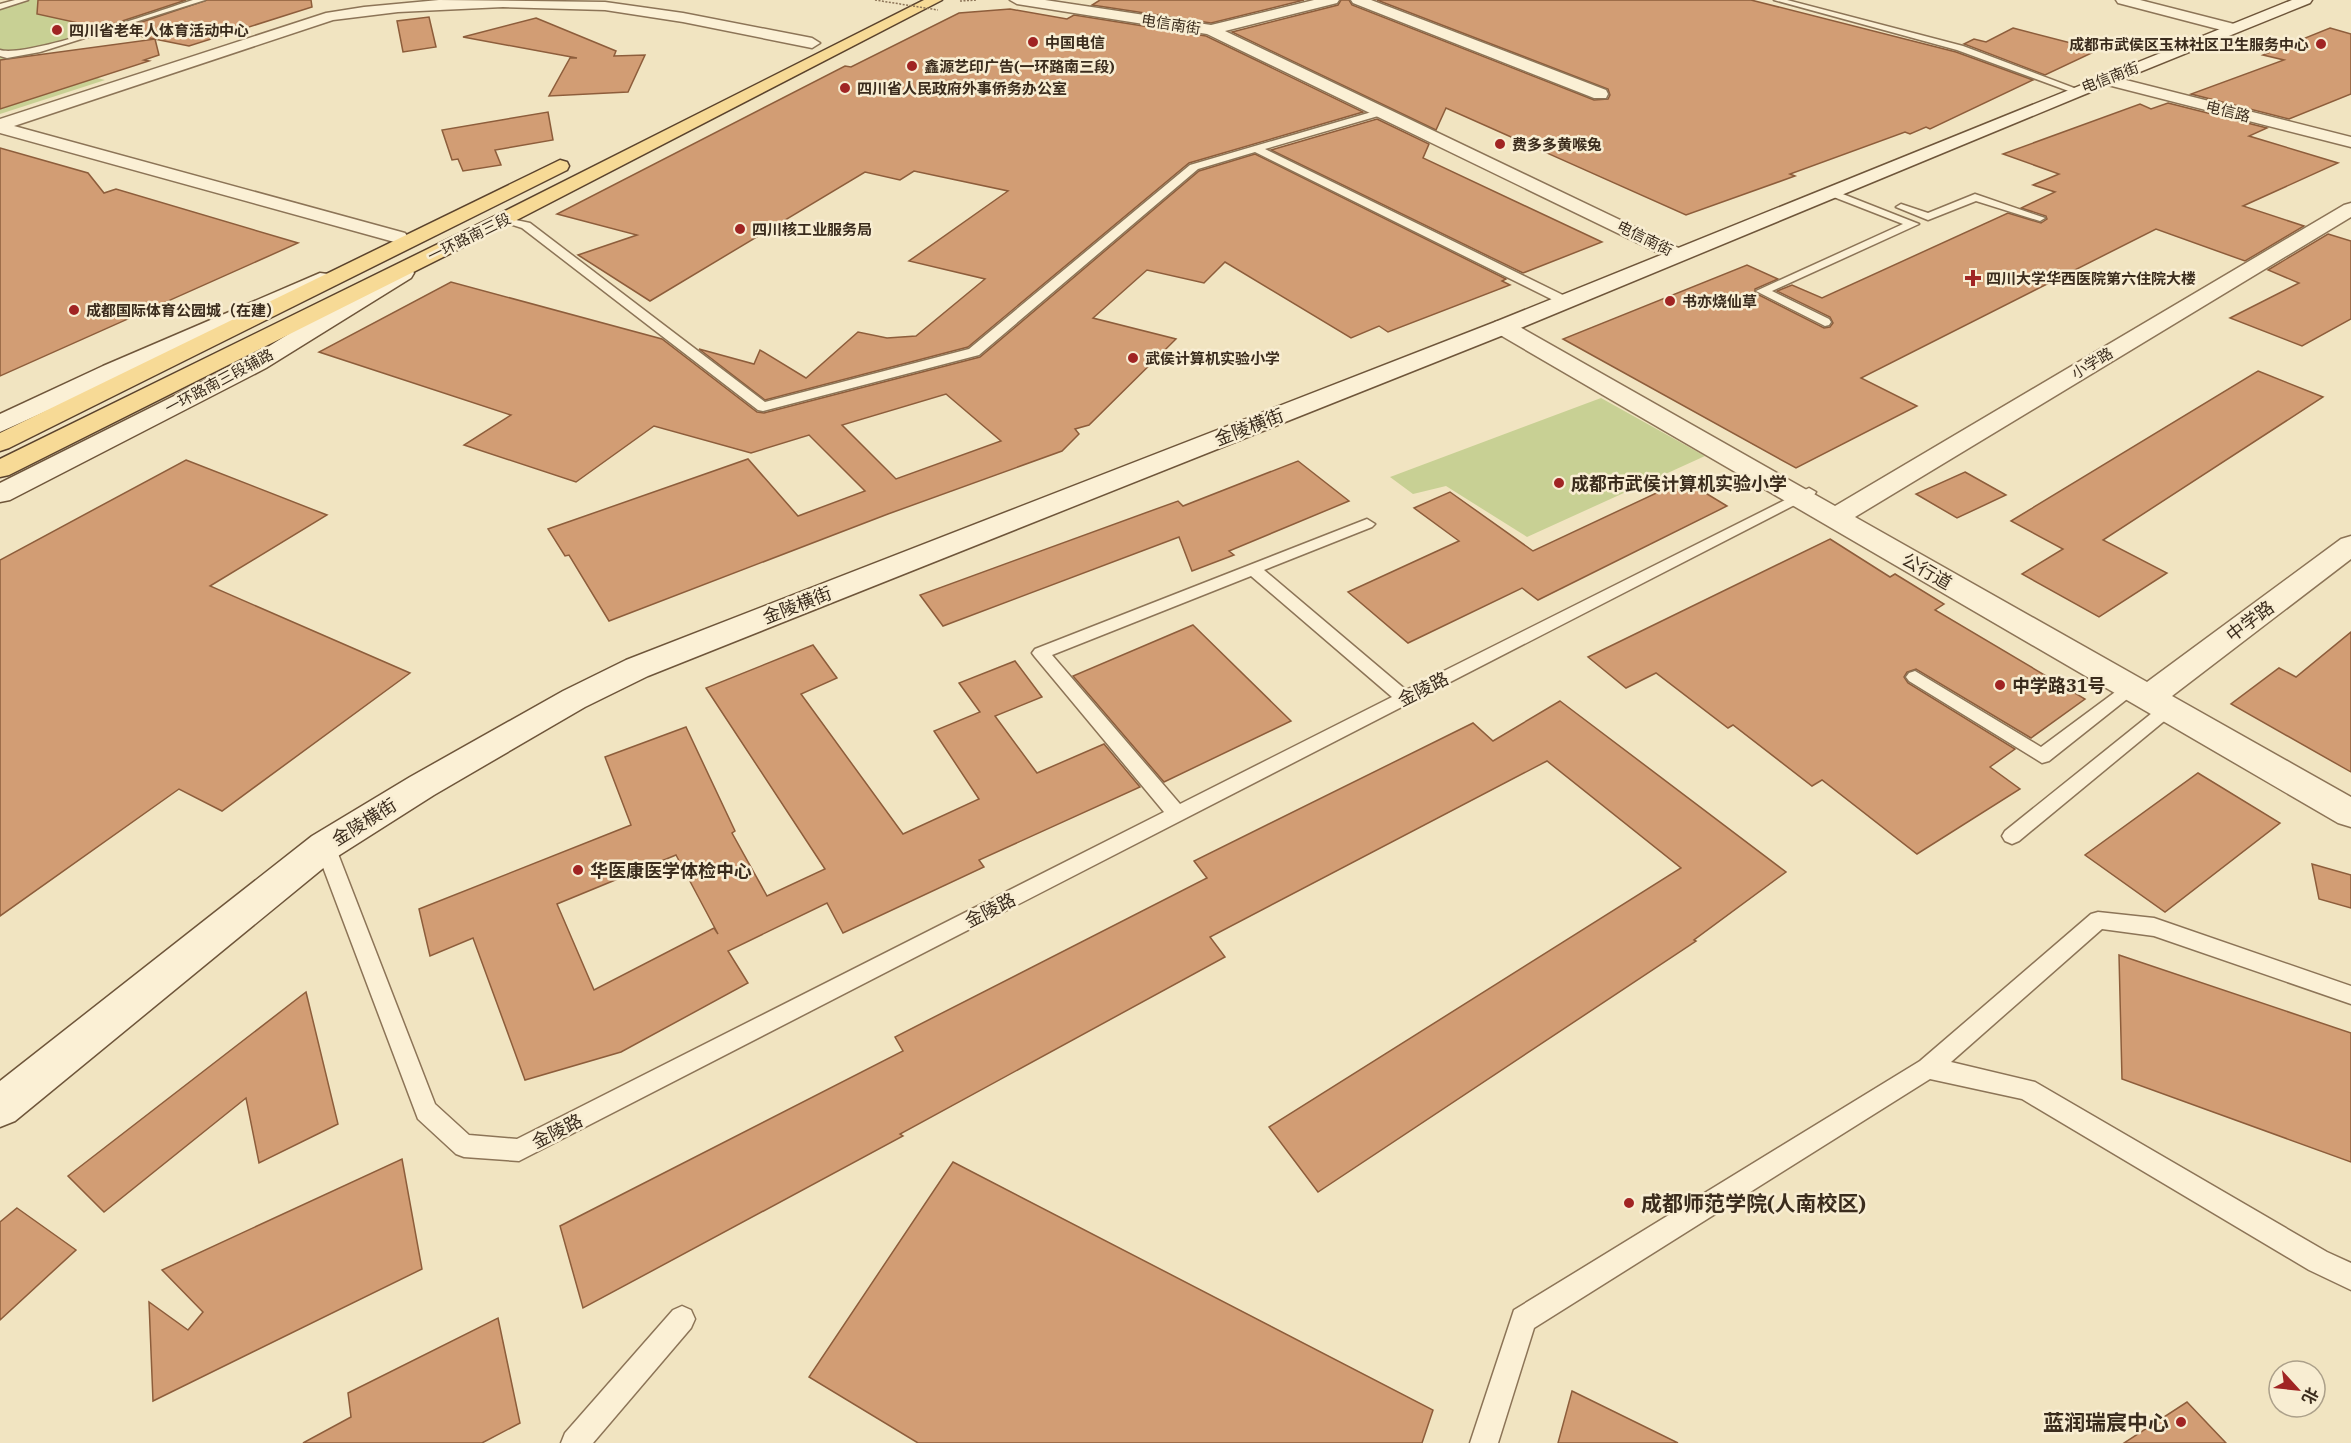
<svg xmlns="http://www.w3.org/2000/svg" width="2351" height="1443" font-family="'IBM Plex Serif','Noto Sans SC',serif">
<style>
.green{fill:#c8d094}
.building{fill:#d29d74;stroke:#8d5d3b;stroke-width:1.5;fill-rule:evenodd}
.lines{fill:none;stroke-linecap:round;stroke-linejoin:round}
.lane-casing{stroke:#8c7457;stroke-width:3}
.street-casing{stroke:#8c7457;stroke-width:3}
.secondary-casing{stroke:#6e553a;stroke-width:3}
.primary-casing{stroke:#5a422c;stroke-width:3}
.path{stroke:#8c7457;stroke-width:1.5;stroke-dasharray:2 1.5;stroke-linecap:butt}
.lane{fill:#fbf0d5;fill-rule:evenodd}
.street{fill:#fbf0d5;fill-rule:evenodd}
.secondary{fill:#fbf0d5;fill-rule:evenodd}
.primary{fill:#f7da96;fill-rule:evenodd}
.path-bridge{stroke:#8c7457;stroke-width:1.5;stroke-dasharray:2 1.5;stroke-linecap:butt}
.poi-dot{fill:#a02423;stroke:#f8edd2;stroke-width:2}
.labels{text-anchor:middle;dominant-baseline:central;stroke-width:5;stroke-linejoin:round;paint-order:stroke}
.far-street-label{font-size:15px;fill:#3b2c1d;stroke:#f8edd2}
.far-poi-label{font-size:15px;font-weight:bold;fill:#3b2c1d;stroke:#f8edd2;text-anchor:start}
.street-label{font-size:18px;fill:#3b2c1d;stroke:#f8edd2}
.poi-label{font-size:18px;font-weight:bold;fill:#3b2c1d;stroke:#f8edd2;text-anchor:start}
.near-poi-label{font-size:21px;font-weight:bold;fill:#3b2c1d;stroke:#f8edd2;text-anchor:start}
</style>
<rect width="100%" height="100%" fill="#f1e4c1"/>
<g class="green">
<polygon points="23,0 215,0 21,58 105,80 0,114 0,6"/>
<polygon points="1601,398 1705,456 1527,537 1446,486 1413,494 1390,477"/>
</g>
<g class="building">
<polygon points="38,0 186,0 101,28 37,14"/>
<polygon points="207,0 311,0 312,7 189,46 115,31"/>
<polygon points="1100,0 1304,0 1211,23 1092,5"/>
<polygon points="1341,0 1349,0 1352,5 1594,100 1608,99 1610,95 1608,89 1377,0 1751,0 1956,52 2033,80 1930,129 1926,127 1910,134 1905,132 1790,174 1795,176 1686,215 1446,108 1436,130 1232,32 1338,5"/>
<polygon points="1010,9 1067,19 1074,15 1206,36 1363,112 1189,163 968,347 765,400 699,349 754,364 760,350 806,378 858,332 887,338 916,336 985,279 909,261 1008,191 914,171 900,180 865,172 650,301 578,255 637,235 557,214 845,66 851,67 959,13"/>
<polygon points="429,17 436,47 403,52 397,21"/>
<polygon points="536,18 616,51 614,56 645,55 628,92 549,96 570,58 577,58 463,37"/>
<polygon points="2013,28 2098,50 2045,75 1964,44 1974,39 1986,42"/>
<polygon points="2330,28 2351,34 2351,94 2289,119 2191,94 2284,60 2263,55"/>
<polygon points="155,39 159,55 144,60 149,61 0,109 0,60"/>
<polygon points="2168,103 2267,128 2249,136 2338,163 2243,206 2304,226 2245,261 2156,229 1861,378 1917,406 1796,468 1563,339 1747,265 1778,279 1755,289 1755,293 1824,328 1830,327 1833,323 1830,317 1777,291 1792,285 1822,298 2008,213 2041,223 2047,219 2046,216 2021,208 2055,192 2033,185 2059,174 2003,154 2140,104 2151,109"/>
<polygon points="548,112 553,140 495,150 501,165 463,171 458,159 452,160 442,130"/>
<polygon points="1377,119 1429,144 1423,158 1602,242 1523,273 1271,150"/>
<polygon points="0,148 88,173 104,193 116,189 298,243 0,376"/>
<path d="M1255 154 1506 279 1502 281 1510 285 1388 332 1379 326 1351 338 1225 262 1204 283 1147 270 1093 318 1176 339 1089 425 1075 429 1079 434 1062 451 888 514 609 621 569 555 565 556 548 529 748 459 798 516 865 491 809 435 751 453 654 426 576 482 464 445 511 415 319 352 451 282 662 339 757 412 764 413 980 357 1199 171ZM946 394 1001 441 896 479 842 425Z"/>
<polygon points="2328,234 2351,241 2351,319 2302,346 2230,318 2299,283 2268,270"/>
<polygon points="2258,371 2323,397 2103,540 2167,573 2099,617 2022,574 2063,549 2011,521"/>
<polygon points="186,460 327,515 210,586 410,673 222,811 179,789 0,916 0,560"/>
<polygon points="1298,461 1349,501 1229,551 1234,555 1192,571 1179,537 943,626 920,595 1178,501 1183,506"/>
<polygon points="1965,472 2006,495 1957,518 1916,494"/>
<polygon points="1684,480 1727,506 1538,600 1522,588 1408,643 1348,592 1459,541 1414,508 1450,492 1533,551"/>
<polygon points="1830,539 1890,577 1895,574 1944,604 1935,610 2085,699 2031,738 1916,669 1907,672 1904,677 1908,683 2015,749 1990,767 2020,789 1917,854 1822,780 1812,786 1733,725 1728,728 1656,673 1626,688 1588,657"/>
<polygon points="1193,625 1291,721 1164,782 1073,676"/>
<polygon points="2351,632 2351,772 2231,704 2279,668 2296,677"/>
<path d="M813 645 837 678 801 694 903 834 979 799 934 731 980 712 959 683 1015 661 1042 697 995 716 1037 773 1104 744 1140 787 979 860 984 867 843 933 827 903 728 951 748 983 621 1052 525 1080 473 938 430 956 419 909 631 825 605 757 686 727 735 831 732 833 767 896 825 869 706 688ZM676 855 718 934 714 928 594 990 557 904Z"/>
<polygon points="1560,701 1786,872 1694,940 1696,941 1318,1192 1269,1127 1681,868 1547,761 1210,937 1225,957 900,1134 903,1136 583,1308 560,1226 903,1051 895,1037 1207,878 1194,861 1473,723 1493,741"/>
<polygon points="2198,773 2280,823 2165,912 2085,855"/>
<polygon points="2312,864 2351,875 2351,908 2319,899"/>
<polygon points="2119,955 2351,1033 2351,1162 2122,1079"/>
<polygon points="306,992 338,1124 259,1163 246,1098 104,1212 68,1176"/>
<polygon points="402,1159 422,1269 153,1401 149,1302 188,1330 203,1312 162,1270"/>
<polygon points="953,1162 1433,1410 1422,1443 918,1443 809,1377"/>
<polygon points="17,1208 76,1250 0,1320 0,1222"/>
<polygon points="498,1318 520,1423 482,1443 303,1443 351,1417 348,1393"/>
<polygon points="1572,1391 1678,1443 1558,1443"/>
<polygon points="2187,1402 2226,1443 2124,1443"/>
</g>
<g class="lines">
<defs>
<g id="lane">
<polygon points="15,0 28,0 0,9 0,4"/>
<path d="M193 0H205L40 52 7 58 0 56V50C27 58 158 11 193 0Z"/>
<polygon points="1774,0 1787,0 1963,46 2082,91 2074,93 1957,50"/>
<polygon points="1382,109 1385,110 1385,114 1265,149 1569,298 1569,304 1561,304 1255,152 1198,169 979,355 763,411 758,410 522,228 497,220 502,217 530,223 765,402 969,349 1190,165"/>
<polygon points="1830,189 1919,224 1772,291 1829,319 1831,322 1829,325 1825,326 1756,291 1903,224 1826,194 1826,190"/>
<polygon points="1975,194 2045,218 2040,221 1976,201 1928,220 1896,207 1901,204 1928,213"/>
<path d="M1809 488 1816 492 1814 495 519 1161 464 1157 456 1154 418 1119 315 846 318 841 325 838 332 841 335 846 435 1104 469 1135 517 1139 1164 812 1035 657 1032 653 1035 649 1367 519 1375 524 1372 527 1264 570 1406 690ZM1251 576 1392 697 1180 804 1052 655Z"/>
<polygon points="1915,671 2041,747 2126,684 2138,684 2141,688 2049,761 2042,763 1909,681 1906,677 1909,673"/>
<polygon points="2168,703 2174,705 2177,709 2174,713 2019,841 2012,844 2005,841 2002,836 2005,831 2162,705"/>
<polygon points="2098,912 2154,918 2351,986 2351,1004 2154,936 2102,929 1951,1062 2035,1082 2327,1252 2351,1263 2351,1290 2309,1270 2022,1099 1930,1079 1534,1328 1498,1443 1470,1443 1514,1310 1920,1061 2091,914"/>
<polygon points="682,1306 691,1310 695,1319 691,1328 593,1443 561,1443 565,1433 673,1310"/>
</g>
<g id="street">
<polygon points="439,0 605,2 683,13 812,38 820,43 812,48 683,22 605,10 503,7 398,12 333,20 14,126 405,233 408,237 405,241 398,243 0,133 0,119 326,13 364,7"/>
<polygon points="1010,0 1045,0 1211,25 1314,0 1339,0 1337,3 1225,31 1685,251 1688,255 1685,259 1678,261 1671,259 1207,34 1017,4"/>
<polygon points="1351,0 1371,0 1606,90 1608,94 1606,98 1594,98 1353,3"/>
<polygon points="2116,0 2140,0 2238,25 2241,28 2233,33 2118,3"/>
<polygon points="2106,75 2351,137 2351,147 2100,83 2098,80"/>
<polygon points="2351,203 2351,217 1855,517 2147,682 2341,539 2351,536 2351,559 2172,696 2351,797 2351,827 2338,823 1495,332 1492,327 1495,322 1503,320 1511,322 1835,506 2344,205"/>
</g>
<g id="secondary">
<polygon points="2292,0 2312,0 2310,3 2083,95 1511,332 648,676 585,707 434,795 338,856 15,1121 0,1127 0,1081 312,836 410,777 563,691 626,660 1495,322"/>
<polygon points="403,267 411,268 414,273 411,278 266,368 10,500 0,502 0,483 250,358 395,268"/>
<polygon points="320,273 328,274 331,279 328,284 0,432 0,414 103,366"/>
</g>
<g id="primary">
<polygon points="924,0 942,0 509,224 9,475 0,477 0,459 495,216"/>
<polygon points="560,160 567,162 569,166 567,170 9,448 0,451 0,433"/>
</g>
</defs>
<use href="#lane" class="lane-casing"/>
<use href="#street" class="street-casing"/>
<use href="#secondary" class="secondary-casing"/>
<use href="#primary" class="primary-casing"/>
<polyline class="path" points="960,1 977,0"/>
<use href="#lane" class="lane"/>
<use href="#street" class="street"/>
<use href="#secondary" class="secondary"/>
<use href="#primary" class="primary"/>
<polyline class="path-bridge" points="875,0 938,10"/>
</g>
<g class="poi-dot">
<circle cx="57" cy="30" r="6"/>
<circle cx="1033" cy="42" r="6"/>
<circle cx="2321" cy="44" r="6"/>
<circle cx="912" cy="66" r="6"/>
<circle cx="845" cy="88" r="6"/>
<circle cx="1500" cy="144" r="6"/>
<circle cx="740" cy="229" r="6"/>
<path d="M1970 269h6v6h6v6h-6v6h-6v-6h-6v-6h6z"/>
<circle cx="1670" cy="301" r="6"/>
<circle cx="74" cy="310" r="6"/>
<circle cx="1133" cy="358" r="6"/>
<circle cx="1559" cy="483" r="6"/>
<circle cx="2000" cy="685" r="6"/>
<circle cx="578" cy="870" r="6"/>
<circle cx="1629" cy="1203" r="6"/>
<circle cx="2181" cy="1422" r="6"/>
</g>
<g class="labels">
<g class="far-street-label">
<text transform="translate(1171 24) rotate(9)">电信南街</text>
<text transform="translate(2110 77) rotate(-21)">电信南街</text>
<text transform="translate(2228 111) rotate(14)">电信路</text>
<text transform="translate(469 237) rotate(-26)">一环路南三段</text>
<text transform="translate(1645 238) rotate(26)">电信南街</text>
<text transform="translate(2092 363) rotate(-31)">小学路</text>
<text transform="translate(219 381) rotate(-28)">一环路南三段辅路</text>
</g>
<g class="far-poi-label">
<text x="69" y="30">四川省老年人体育活动中心</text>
<text x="1045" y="42">中国电信</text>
<text x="2309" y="44" text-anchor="end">成都市武侯区玉林社区卫生服务中心</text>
<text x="924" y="66">鑫源艺印广告(一环路南三段)</text>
<text x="857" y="88">四川省人民政府外事侨务办公室</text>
<text x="1512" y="144">费多多黄喉兔</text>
<text x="752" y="229">四川核工业服务局</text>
<text x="1986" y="278">四川大学华西医院第六住院大楼</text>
<text x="1682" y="301">书亦烧仙草</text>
<text x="86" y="310">成都国际体育公园城（在建）</text>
<text x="1145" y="358">武侯计算机实验小学</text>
</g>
<g class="street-label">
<text transform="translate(1249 427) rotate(-21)">金陵横街</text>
<text transform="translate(1927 571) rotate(30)">公行道</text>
<text transform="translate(797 605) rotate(-21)">金陵横街</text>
<text transform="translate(2250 621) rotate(-37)">中学路</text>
<text transform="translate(1423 689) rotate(-27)">金陵路</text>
<text transform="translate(364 822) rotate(-32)">金陵横街</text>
<text transform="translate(990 910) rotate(-27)">金陵路</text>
<text transform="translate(557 1131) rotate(-27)">金陵路</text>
</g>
<g class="poi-label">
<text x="1571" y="483">成都市武侯计算机实验小学</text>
<text x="2012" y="685">中学路31号</text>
<text x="590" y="870">华医康医学体检中心</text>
</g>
<g class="near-poi-label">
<text x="1641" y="1203">成都师范学院(人南校区)</text>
<text x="2169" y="1422" text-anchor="end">蓝润瑞宸中心</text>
</g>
</g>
<g transform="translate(2297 1389) rotate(117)"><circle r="28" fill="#f8edd2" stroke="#aca08a" stroke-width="1.5"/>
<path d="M0-4.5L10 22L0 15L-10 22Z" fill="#a02423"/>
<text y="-9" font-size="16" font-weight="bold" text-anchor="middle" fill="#3b2c1d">北</text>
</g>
</svg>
